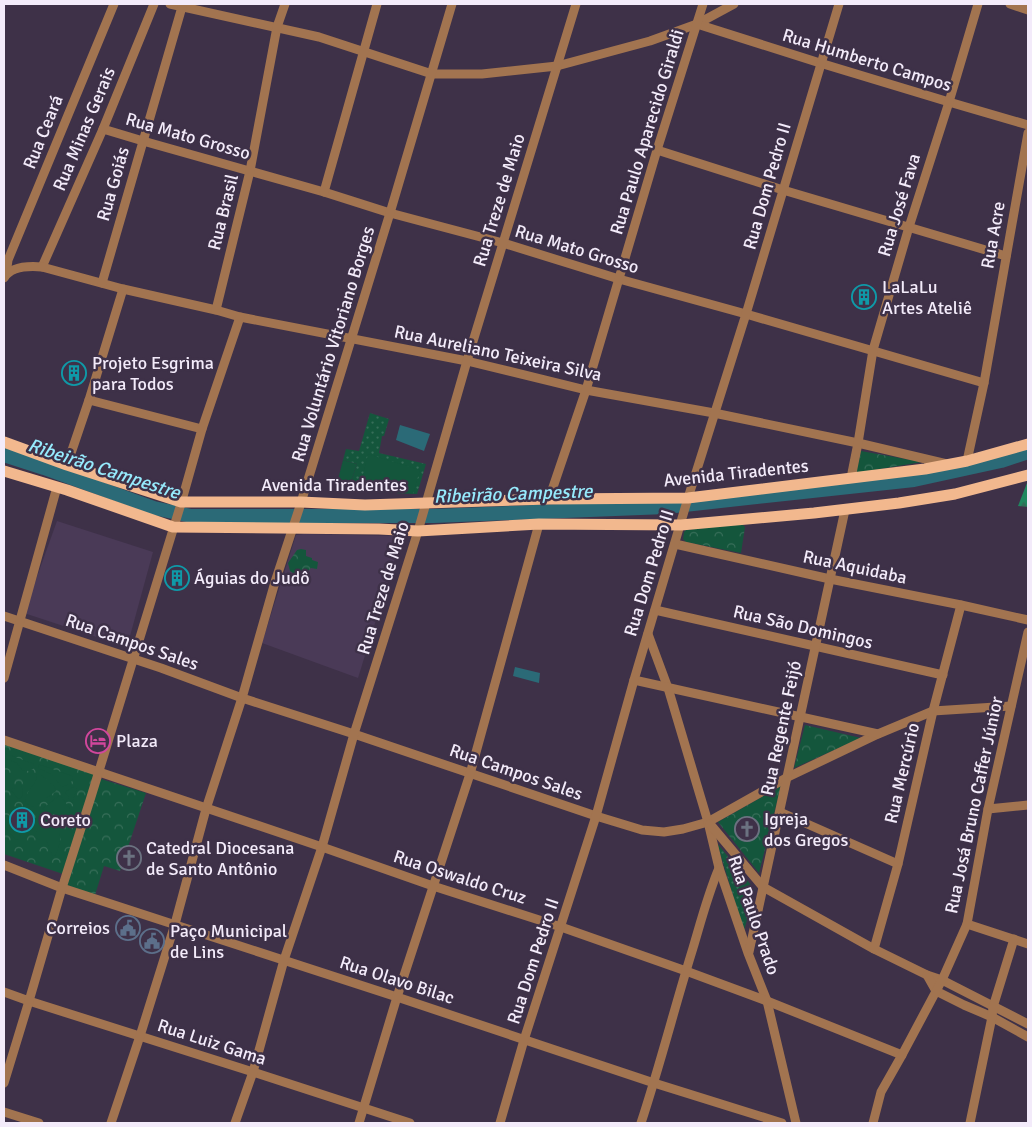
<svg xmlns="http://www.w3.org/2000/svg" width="1032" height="1127" font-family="Signika,sans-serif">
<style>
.built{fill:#4a3a57}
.grass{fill:url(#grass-dots)}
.forest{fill:url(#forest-firs)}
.park{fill:url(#park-crowns)}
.garden{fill:#14563c}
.water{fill:#2b6a77}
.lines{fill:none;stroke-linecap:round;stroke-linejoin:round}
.river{stroke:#2b6a77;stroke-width:14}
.minor{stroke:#a27450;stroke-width:9}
.major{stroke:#f2b88e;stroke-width:11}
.labels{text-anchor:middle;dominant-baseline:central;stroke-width:5;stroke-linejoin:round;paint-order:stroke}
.street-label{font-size:18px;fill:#f3ebfa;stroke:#3e3148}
.poi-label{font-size:18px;fill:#f3ebfa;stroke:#3e3148;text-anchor:start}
.water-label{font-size:19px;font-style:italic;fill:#96eafc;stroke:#3e3148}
</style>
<defs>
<pattern id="grass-dots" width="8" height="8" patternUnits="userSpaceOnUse" patternTransform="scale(1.25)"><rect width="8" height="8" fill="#14563c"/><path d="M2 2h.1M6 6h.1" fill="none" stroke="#376e59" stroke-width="1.8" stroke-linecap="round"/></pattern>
<pattern id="forest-firs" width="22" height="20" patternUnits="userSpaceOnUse" patternTransform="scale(1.25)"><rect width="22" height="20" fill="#1f875f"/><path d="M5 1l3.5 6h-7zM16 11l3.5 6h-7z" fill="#306d57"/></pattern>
<pattern id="park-crowns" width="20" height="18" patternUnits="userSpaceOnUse" patternTransform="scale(1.25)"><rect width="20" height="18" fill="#14563c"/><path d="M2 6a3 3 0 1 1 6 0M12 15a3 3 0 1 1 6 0" fill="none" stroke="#376e59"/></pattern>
</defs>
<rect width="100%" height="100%" fill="#3e3148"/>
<g class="built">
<polygon points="57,521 153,552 127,647 24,613"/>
<polygon points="304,534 402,536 358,678 262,643 296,535"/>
</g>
<g class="grass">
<polygon points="370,413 389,419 384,436 382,436 379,453 426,464 417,494 348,491 357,464 343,460 346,449 359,451"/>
<polygon points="717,843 755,890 744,931"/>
</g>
<polygon class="forest" points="1028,482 1028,507 1018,506 1027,483"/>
<g class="park">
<polygon points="861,451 922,462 856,473"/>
<polygon points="742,524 745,527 741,553 686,542 683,539 684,532 686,530"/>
<polygon points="301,549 306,550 306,556 312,558 312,560 318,562 317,569 311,568 304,575 296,575 290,571 288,563 297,550"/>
<polygon points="805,725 861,738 794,768"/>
<polygon points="4,743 96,773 63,874 4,854"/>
<polygon points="101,779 146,793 120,871 104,866 95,895 64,884"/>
<polygon points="781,786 759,873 718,822"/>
</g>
<g class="garden">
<polygon points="368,454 420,470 413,494 361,484"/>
<polygon points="343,460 357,464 348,491 336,487"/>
<polygon points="4,753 34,764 33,769 29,771 22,770 17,763 4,758"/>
<path d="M38 764 72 776 73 779C71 783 66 787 61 786L52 775 39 768Z"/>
<path d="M39 773 54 786 56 791 34 807C16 802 31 790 35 782 37 778 37 778 37 774Z"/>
<path d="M19 784 21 785C23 790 25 796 19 799 15 797 15 793 11 791L12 789 15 788Z"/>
<polygon points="75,786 77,788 72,803 65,792"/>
<polygon points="60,795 70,809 67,819 64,820 57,817 53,813 42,809"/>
<polygon points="10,822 14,830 19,833 21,838 19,840 15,839 4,826 6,823"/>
<path d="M41 823 45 825 49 828 57 829C63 837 59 847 55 856L52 855 46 840H40L34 837 40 824Z"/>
</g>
<g class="water">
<polygon points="400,425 430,434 424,451 396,440"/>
<polygon points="515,667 540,673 539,683 513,676"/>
</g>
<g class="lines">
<polyline class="river" points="4,455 44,468 154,508 191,516 434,516 666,507 914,480 1001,461 1028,452"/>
<g class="minor">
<polyline points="170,4 319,37 432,74 482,74 557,66 650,41 697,24 734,4"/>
<polyline points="1010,4 1028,10"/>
<polyline points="697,24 820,63 949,102 1028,125"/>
<polyline points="103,129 143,141 324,192 390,213 503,243 619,279 746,314 984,383"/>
<polyline points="657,150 783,190 1006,256"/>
<polyline points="324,192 377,4"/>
<polyline points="42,267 103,129 154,4"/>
<polyline points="6,274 8,260 114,4"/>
<path d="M4 278C11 266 30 266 42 267L123 289 216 310 240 317 467 361 586 390 714 413 858 443 947 464"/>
<polyline points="102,283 182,7"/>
<polyline points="216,310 250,171 277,27 285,4"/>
<polyline points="89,400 202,429"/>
<polyline points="967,461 984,383 1028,133"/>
<polyline points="67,465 89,400 123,289"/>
<polyline points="851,478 858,443 873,350 909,227 949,102 978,4"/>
<polyline points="549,499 586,390 657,150 703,4"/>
<polyline points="675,544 830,579 961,605 1028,620"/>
<polyline points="655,610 943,675"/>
<polyline points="4,616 161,668 242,698 354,734 596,816 642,830 664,832 683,829 708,822 788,777 878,734 933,711 1011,706"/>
<polyline points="648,634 668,688 708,822 719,868 748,953 767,1001 796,1123"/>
<polyline points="4,678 57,487"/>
<polyline points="634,680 878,734"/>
<polyline points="4,740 322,847 433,886 561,927 686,971 767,1001 902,1055"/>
<polyline points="988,809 1028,805"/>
<polyline points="780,812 898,864"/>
<polyline points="710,824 763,887 874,949 927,975 942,980 1028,1024"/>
<polyline points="4,865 62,888 397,997 654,1083 782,1123"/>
<polyline points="967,924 1028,944"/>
<polyline points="874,949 898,864 933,711 961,605"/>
<polyline points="749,952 845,510"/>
<polyline points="927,975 936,991 964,1005 992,1017 1028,1037"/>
<polyline points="4,992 29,1001 253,1072 410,1123"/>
<polyline points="4,1083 29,1001 62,888 91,797 180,507 202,429 240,317"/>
<polyline points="4,1112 39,1123"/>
<polyline points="111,1123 140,1036 175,924 206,809 242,698 275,582 299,509 390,213 452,4"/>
<polyline points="235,1123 253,1072 284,960 322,847 354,734 418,531 467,361 576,4"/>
<polyline points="359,1123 397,997 470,774 539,524"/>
<polyline points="500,1123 524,1040 596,816 634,680 688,498 746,314 839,4"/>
<path d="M641 1123C660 1065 675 1006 693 948 701 921 708 894 719 868"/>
<polyline points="873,1123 881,1092 902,1055 942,980 967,924 988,809 1028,632"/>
<polyline points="970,1123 992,1017 993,1007 1014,939"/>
</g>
<g class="major">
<polyline points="4,442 67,465 181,502 301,502 365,505 549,499 688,498 925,469 967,461 1028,444"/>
<polyline points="4,471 67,490 173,527 379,529 418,531 539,524 681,525 814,513 899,503 955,494 1028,475"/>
</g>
</g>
<defs>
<symbol id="building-ring" viewBox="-11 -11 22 22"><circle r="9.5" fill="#3e3148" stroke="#0f9aa8" stroke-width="1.5"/><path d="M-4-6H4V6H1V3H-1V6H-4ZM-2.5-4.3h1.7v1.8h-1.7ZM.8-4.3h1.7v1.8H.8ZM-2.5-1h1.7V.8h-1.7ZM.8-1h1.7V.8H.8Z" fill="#0f9aa8"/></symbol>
<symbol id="hotel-ring" viewBox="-11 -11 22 22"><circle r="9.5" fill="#3e3148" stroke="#d1479c" stroke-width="1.5"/><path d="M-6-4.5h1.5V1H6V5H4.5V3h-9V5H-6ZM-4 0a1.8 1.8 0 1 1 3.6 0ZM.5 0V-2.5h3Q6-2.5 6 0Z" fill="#d1479c"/></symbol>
<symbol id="church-ring" viewBox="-11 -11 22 22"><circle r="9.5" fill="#3e3148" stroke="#6b7280" stroke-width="1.5"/><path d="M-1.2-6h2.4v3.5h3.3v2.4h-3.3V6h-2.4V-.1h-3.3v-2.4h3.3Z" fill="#6b7280"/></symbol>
<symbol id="civic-ring" viewBox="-11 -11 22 22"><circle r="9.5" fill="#3e3148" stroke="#5c6f8a" stroke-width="1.5"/><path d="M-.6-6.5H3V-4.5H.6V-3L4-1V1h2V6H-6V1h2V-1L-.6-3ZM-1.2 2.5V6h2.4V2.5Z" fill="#5c6f8a"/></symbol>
</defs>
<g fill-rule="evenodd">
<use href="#building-ring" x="850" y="283" width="28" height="28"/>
<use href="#building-ring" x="60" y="359" width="28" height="28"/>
<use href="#building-ring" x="163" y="564" width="28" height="28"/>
<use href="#hotel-ring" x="84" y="727" width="28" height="28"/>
<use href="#building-ring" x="8" y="806" width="28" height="28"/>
<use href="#church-ring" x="733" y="815" width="28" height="28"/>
<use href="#church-ring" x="115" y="844" width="28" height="28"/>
<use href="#civic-ring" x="114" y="914" width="28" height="28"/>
<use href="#civic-ring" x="138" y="927" width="28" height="28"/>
</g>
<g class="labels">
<g class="street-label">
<text transform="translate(867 60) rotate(17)">Rua Humberto Campos</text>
<text transform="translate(84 129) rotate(-67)">Rua Minas Gerais</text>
<text transform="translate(43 132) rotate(-68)">Rua Ceará</text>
<text transform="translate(647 132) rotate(-73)">Rua Paulo Aparecido Giraldi</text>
<text transform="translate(188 136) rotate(16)">Rua Mato Grosso</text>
<text transform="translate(113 184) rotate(-74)">Rua Goiás</text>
<text transform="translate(767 186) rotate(-74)">Rua Dom Pedro II</text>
<text transform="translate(499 200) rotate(-73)">Rua Treze de Maio</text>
<text transform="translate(899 205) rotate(-73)">Rua José Fava</text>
<text transform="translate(223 212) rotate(-76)">Rua Brasil</text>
<text transform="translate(993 235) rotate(-80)">Rua Acre</text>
<text transform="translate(577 249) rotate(17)">Rua Mato Grosso</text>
<text transform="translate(333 344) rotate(-73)">Rua Voluntário Vitoriano Borges</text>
<text transform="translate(498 353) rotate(12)">Rua Aureliano Teixeira Silva</text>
<text transform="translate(736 473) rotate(-6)">Avenida Tiradentes</text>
<text x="334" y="485">Avenida Tiradentes</text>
<text transform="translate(855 567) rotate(12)">Rua Aquidaba</text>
<text transform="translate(649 573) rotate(-73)">Rua Dom Pedro II</text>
<text transform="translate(383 588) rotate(-73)">Rua Treze de Maio</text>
<text transform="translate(803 627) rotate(13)">Rua São Domingos</text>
<text transform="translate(132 642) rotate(19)">Rua Campos Sales</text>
<text transform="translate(781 728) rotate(-78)">Rua Regente Feijó</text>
<text transform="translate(516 772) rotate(19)">Rua Campos Sales</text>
<text transform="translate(902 773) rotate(-77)">Rua Mercúrio</text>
<text transform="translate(974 805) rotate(-78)">Rua Josá Bruno Caffer Júnior</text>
<text transform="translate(460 877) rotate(18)">Rua Oswaldo Cruz</text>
<text transform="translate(754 915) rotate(71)">Rua Paulo Prado</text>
<text transform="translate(533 961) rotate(-72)">Rua Dom Pedro II</text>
<text transform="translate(397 980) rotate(18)">Rua Olavo Bilac</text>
<text transform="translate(212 1042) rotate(18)">Rua Luiz Gama</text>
</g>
<g class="poi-label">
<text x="882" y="287">LaLaLu<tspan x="882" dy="21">Artes Ateliê</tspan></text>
<text x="92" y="363">Projeto Esgrima<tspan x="92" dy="21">para Todos</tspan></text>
<text x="194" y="578">Águias do Judô</text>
<text x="116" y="741">Plaza</text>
<text x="764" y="819">Igreja<tspan x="764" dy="21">dos Gregos</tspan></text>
<text x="40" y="820">Coreto</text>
<text x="146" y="848">Catedral Diocesana<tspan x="146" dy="21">de Santo Antônio</tspan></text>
<text x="110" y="928" text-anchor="end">Correios</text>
<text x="170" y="931">Paço Municipal<tspan x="170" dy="21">de Lins</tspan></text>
</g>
<g class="water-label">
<text transform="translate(104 469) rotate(18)">Ribeirão Campestre</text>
<text transform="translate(513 494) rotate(-2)">Ribeirão Campestre</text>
</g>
</g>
<rect width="1032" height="1127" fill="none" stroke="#f3ebfa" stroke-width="10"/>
</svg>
